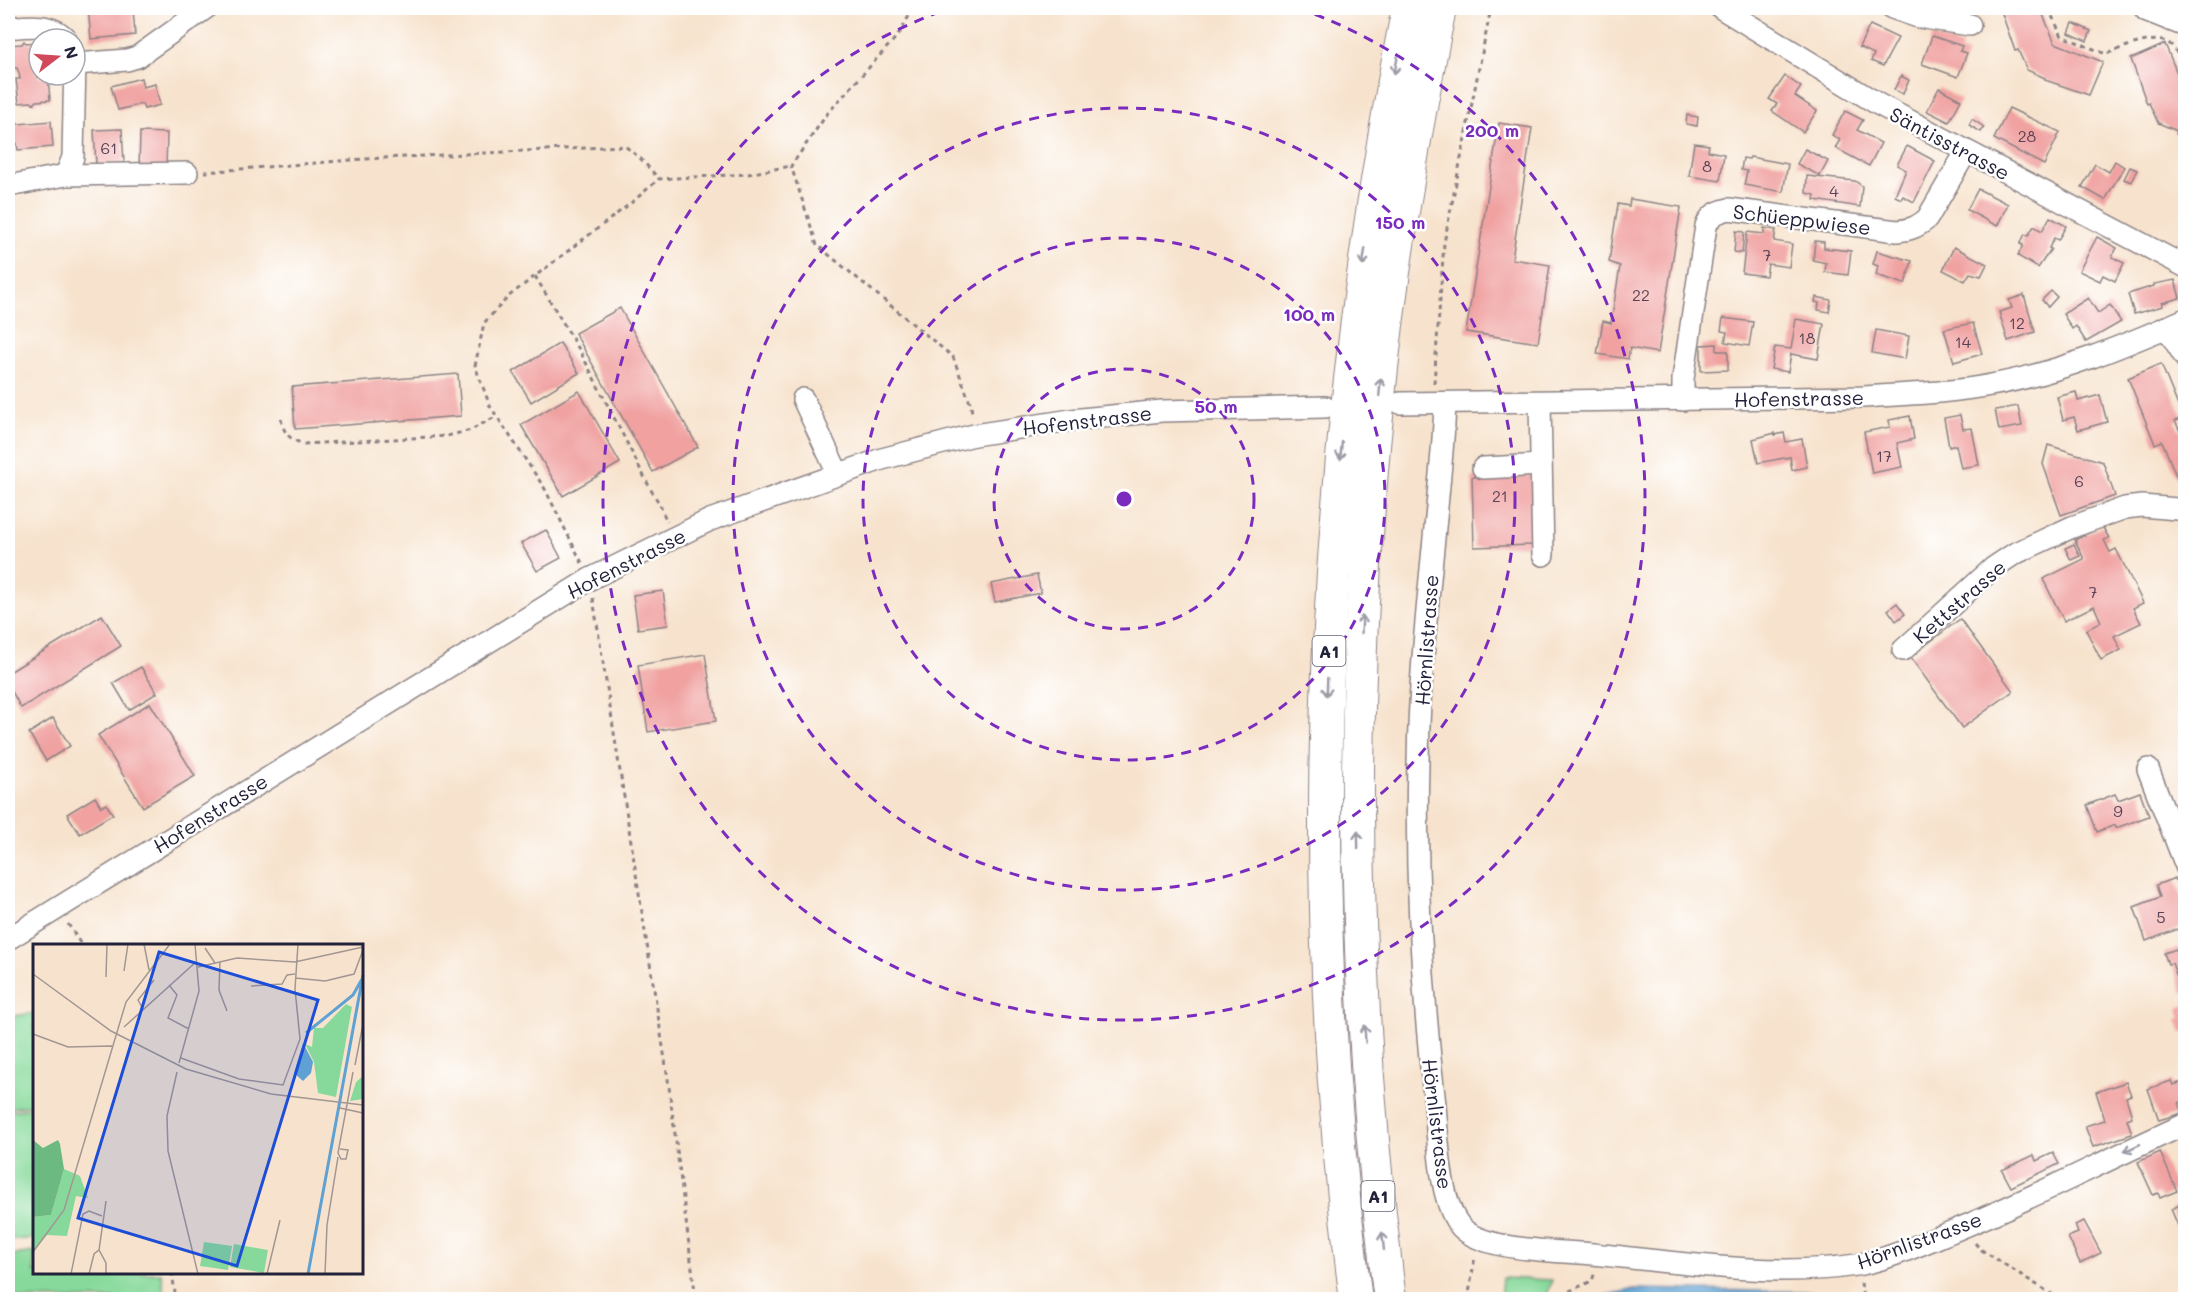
<svg xmlns="http://www.w3.org/2000/svg" width="2193" height="1307" font-family="Mali,sans-serif">
<style>
.green{fill:#86d99a;stroke:#547e6a;stroke-width:1.5}
.water{fill:#5ea1d2;stroke:#406286;stroke-width:1.5}
.lines{fill:none;stroke-linecap:round;stroke-linejoin:round}
.stream{stroke:#5ea1d2;stroke-width:5}
.building{fill:#f0a1a0}
.minor-casing{stroke:#8c8284;stroke-width:24}
.major-casing{stroke:#8c8284;stroke-width:30}
.highway-casing{stroke:#8c8284;stroke-width:34}
.path{stroke:#8c8284;stroke-width:3;stroke-dasharray:4.5 4.5;stroke-linecap:butt}
.minor{stroke:#fff;stroke-width:21}
.major{stroke:#fff;stroke-width:27}
.highway{stroke:#fff;stroke-width:32}
.oneway{stroke:#9c9ca7}
.ring{fill:none;stroke:#7b2cbf;stroke-width:3;stroke-dasharray:10 8}
.labels{text-anchor:middle;dominant-baseline:central;stroke-width:5;stroke-linejoin:round;paint-order:stroke}
.number-label{font-size:16px;fill:#564254}
.shield{fill:#fff;stroke:#646476;stroke-width:1.5}
.shield-label{font-size:18px;font-weight:bold;fill:#22223b}
.street-label{font-size:20px;fill:#22223b;stroke:#fff}
.inset-river{fill:none;stroke:#5ea1d2;stroke-width:3}
.inset-road{fill:none;stroke:#a29693;stroke-width:1.5}
.view{fill:#1d4ed8;fill-opacity:0.15;stroke:#1d4ed8;stroke-width:3}
.inset-edge{fill:none;stroke:#22223b;stroke-width:3}
.centre{fill:#7b2cbf;stroke:#fff;stroke-width:3}
.ring-label{font-size:18px;text-anchor:middle;font-weight:bold;fill:#7b2cbf;stroke:#fff;stroke-width:5;stroke-linejoin:round;paint-order:stroke}
</style>
<rect width="100%" height="100%" fill="#fff"/>
<filter id="ink" filterUnits="userSpaceOnUse"><feTurbulence type="fractalNoise" baseFrequency=".0167" numOctaves="2"/><feDisplacementMap in="SourceGraphic" scale="12" xChannelSelector="R" yChannelSelector="G"/><feConvolveMatrix kernelMatrix="1 2 1 2 8 2 1 2 1" color-interpolation-filters="sRGB"/></filter>
<filter id="wash" filterUnits="userSpaceOnUse"><feTurbulence type="fractalNoise" baseFrequency=".008" numOctaves="4" result="noise"/><feDisplacementMap in="SourceGraphic" scale="24" xChannelSelector="R" yChannelSelector="G"/><feGaussianBlur stdDeviation="1.35" result="paint"/><feColorMatrix in="noise" values="0 0 0 0 0 0 0 0 0 0 0 0 0 0 0 0 0 1.4 0 .05"/><feComposite in="paint" operator="in"/></filter>
<g filter="url(#wash)">
<rect width="100%" height="100%" fill="#f7e3cd"/>
<g class="green">
<polygon points="34,1013 34,1105 8,1108 8,1017"/>
<polygon points="34,1108 34,1238 8,1241 8,1111"/>
<polygon points="34,1252 34,1272 161,1273 165,1299 8,1299 8,1256"/>
<polygon points="1502,1278 1552,1280 1546,1299 1500,1299"/>
</g>
<polygon class="water" points="1634,1289 1836,1292 1833,1300 1592,1299"/>
<g class="lines">
<polyline class="stream" points="1924,1293 1934,1300"/>
</g>
<g id="blocks">
<g class="building">
<polygon points="88,8 133,8 135,35 91,39"/>
<polygon points="2000,8 2040,8 2055,43 2103,62 2089,95 2045,80 2045,78 2027,70 2018,50 2015,51"/>
<polygon points="2073,23 2091,31 2087,41 2069,33"/>
<polygon points="1870,25 1898,38 1883,66 1871,61 1874,54 1859,47"/>
<polygon points="1932,36 1962,46 1960,51 1967,53 1958,77 1922,64"/>
<polygon points="24,41 26,43 38,42 39,67 35,67 35,72 38,71 38,77 48,76 50,100 37,101 34,104 31,102 19,103 16,79 20,79 19,73 17,68 10,68 8,45 22,44"/>
<polygon points="2165,44 2186,95 2186,137 2176,134 2177,131 2158,123 2149,103 2147,104 2131,59"/>
<polygon points="1785,76 1801,87 1795,96 1817,111 1803,132 1772,111 1777,104 1769,99"/>
<polygon points="1901,76 1909,80 1903,94 1894,90"/>
<polygon points="141,78 143,87 155,84 160,105 144,109 142,104 118,110 111,86"/>
<polygon points="1939,88 1961,100 1949,122 1927,111"/>
<polygon points="2009,108 2060,132 2044,165 1994,139"/>
<polygon points="1845,111 1863,120 1857,130 1881,143 1869,166 1835,148 1840,140 1832,135"/>
<polygon points="1687,115 1698,117 1697,126 1686,124"/>
<polygon points="1972,119 1984,127 1981,132 1969,125"/>
<polygon points="51,121 53,147 18,150 17,143 9,143 8,125"/>
<polygon points="1499,123 1532,128 1512,259 1550,265 1538,343 1466,332"/>
<polygon points="122,129 124,163 96,165 94,130"/>
<polygon points="140,132 167,133 166,169 139,168"/>
<polygon points="1694,143 1709,145 1708,151 1724,154 1720,181 1689,176"/>
<polygon points="1907,146 1935,161 1914,202 1903,196 1901,199 1895,196 1906,170 1897,165"/>
<polygon points="1805,149 1828,161 1820,176 1797,164"/>
<polygon points="1750,157 1788,164 1783,192 1744,185 1747,171 1741,170 1743,158 1749,159"/>
<polygon points="2115,161 2124,167 2105,200 2082,187 2095,164 2109,172"/>
<polygon points="2130,167 2137,170 2131,182 2124,179"/>
<polygon points="1807,176 1855,181 1862,186 1860,207 1814,200 1815,195 1806,193"/>
<polygon points="1978,189 2008,204 1997,226 1967,210"/>
<polygon points="1630,199 1681,207 1658,353 1630,348 1628,359 1597,354 1603,321 1611,323 1620,266 1609,262 1618,204 1629,206"/>
<polygon points="2050,217 2066,226 2058,240 2054,238 2049,248 2051,249 2038,268 2018,256 2023,245 2020,244 2025,234 2028,236 2034,226 2042,231"/>
<polygon points="1764,228 1776,230 1774,241 1792,244 1789,267 1768,264 1766,276 1742,273 1747,232 1764,234"/>
<polygon points="1736,231 1744,232 1742,253 1734,252"/>
<polygon points="2097,237 2117,248 2112,257 2124,263 2115,281 2103,275 2100,281 2079,271"/>
<polygon points="1815,241 1824,242 1824,248 1851,251 1848,275 1825,272 1826,263 1813,260"/>
<polygon points="1954,247 1987,264 1981,276 1970,273 1965,281 1943,270"/>
<polygon points="1877,251 1912,261 1905,284 1876,275 1878,266 1873,264"/>
<polygon points="2175,280 2180,298 2162,303 2163,306 2134,314 2128,294 2154,286 2154,284"/>
<polygon points="2051,291 2057,297 2048,307 2042,300"/>
<polygon points="2024,295 2035,332 2008,341 1999,312 2012,308 2009,300"/>
<polygon points="1816,297 1831,300 1829,312 1818,310 1819,303 1815,302"/>
<polygon points="2088,298 2098,313 2110,305 2121,322 2086,342 2076,326 2072,329 2063,314"/>
<polygon points="620,308 698,447 653,472 575,333"/>
<polygon points="1723,318 1753,322 1749,346 1725,342 1727,332 1721,331"/>
<polygon points="1796,319 1824,324 1818,359 1791,354 1788,372 1771,369 1775,347 1791,349"/>
<polygon points="1973,323 1982,354 1954,362 1944,329"/>
<polygon points="1876,330 1909,336 1905,359 1872,353"/>
<polygon points="560,343 579,373 531,402 513,372"/>
<polygon points="1717,344 1717,351 1728,351 1728,370 1701,371 1701,345"/>
<polygon points="2161,364 2183,418 2175,421 2180,431 2183,430 2181,425 2186,423 2186,481 2179,483 2162,441 2155,444 2128,378"/>
<polygon points="458,374 461,416 295,429 292,387"/>
<polygon points="579,391 620,463 563,496 521,425"/>
<polygon points="2076,392 2078,401 2100,395 2107,422 2078,430 2074,417 2063,420 2057,397"/>
<polygon points="2018,406 2022,426 1999,430 1995,410"/>
<polygon points="1960,415 1963,429 1972,428 1979,465 1961,468 1956,445 1949,447 1944,418"/>
<polygon points="1910,416 1914,439 1897,443 1902,467 1872,473 1864,432 1890,427 1889,420"/>
<polygon points="1775,433 1775,435 1784,433 1786,442 1802,439 1807,467 1792,470 1790,457 1758,463 1753,439"/>
<polygon points="2048,445 2103,462 2115,496 2061,515 2043,464"/>
<polygon points="1534,475 1536,545 1474,547 1472,477"/>
<polygon points="2102,526 2109,538 2104,540 2110,552 2116,549 2143,603 2133,608 2141,623 2114,636 2121,650 2101,660 2086,630 2101,622 2094,606 2064,621 2043,579 2084,559 2075,540"/>
<polygon points="546,530 561,558 537,571 521,543"/>
<polygon points="2074,544 2080,556 2071,560 2065,548"/>
<polygon points="1037,575 1041,593 995,602 991,584"/>
<polygon points="663,591 668,625 638,629 633,595"/>
<polygon points="1897,603 1905,614 1896,621 1888,610"/>
<polygon points="102,615 121,646 21,708 8,684 8,673"/>
<polygon points="1960,619 2013,691 1962,728 1910,657"/>
<polygon points="705,654 716,721 648,732 638,665"/>
<polygon points="141,667 157,693 129,710 113,683"/>
<polygon points="150,703 195,776 143,807 98,735"/>
<polygon points="53,718 70,746 46,761 29,733"/>
<polygon points="2140,792 2149,816 2116,828 2115,825 2097,832 2087,805 2115,794 2118,800"/>
<polygon points="95,797 101,807 106,804 113,814 80,834 67,814"/>
<polygon points="2175,878 2186,906 2186,926 2146,941 2134,907 2160,897 2156,885"/>
<polygon points="2186,946 2186,992 2183,993 2172,963 2168,964 2164,953"/>
<polygon points="2186,1005 2186,1031 2182,1033 2177,1019 2181,1018 2178,1008"/>
<polygon points="2171,1081 2173,1085 2186,1081 2186,1100 2179,1103 2182,1113 2159,1120 2148,1089"/>
<polygon points="2126,1082 2131,1095 2126,1097 2132,1117 2127,1119 2132,1134 2093,1147 2085,1126 2105,1120 2096,1092"/>
<polygon points="2160,1152 2177,1191 2160,1198 2158,1193 2153,1195 2138,1162"/>
<polygon points="2053,1153 2059,1164 2011,1187 2002,1170 2034,1155 2036,1161"/>
<polygon points="2186,1202 2186,1225 2179,1228 2171,1209"/>
<polygon points="2084,1221 2101,1253 2080,1263 2068,1237 2078,1233 2075,1225"/>
</g>
</g>
</g>
<g filter="url(#ink)">
<use href="#blocks" fill-opacity="0" stroke="#8c8284" stroke-width="1.5"/>
<g class="lines">
<defs>
<g id="minor">
<polyline points="1721,8 1878,104 2186,267"/>
<polyline points="1892,8 1918,17 1970,25"/>
<path d="M8 28C27 26 52 22 66 39"/>
<polyline points="76,64 127,60 137,57 206,8"/>
<polyline points="66,175 73,157 75,59"/>
<polyline points="8,186 66,175 187,173"/>
<polyline points="2166,327 2186,359"/>
<polyline points="803,399 838,474"/>
<path d="M1683 400V379L1706 226C1711 214 1717 212 1729 209L1897 231C1910 230 1917 227 1927 219L1966 152"/>
<polyline points="1540,402 1543,555"/>
<path d="M1400 403 1863 397C1906 394 1949 393 1991 385 2059 373 2123 346 2186 319"/>
<path d="M1445 403C1444 438 1440 473 1437 507 1429 592 1419 677 1418 762 1415 876 1422 991 1435 1105 1438 1136 1439 1205 1462 1228 1484 1251 1560 1251 1593 1254 1677 1262 1771 1278 1856 1265 1883 1261 1920 1245 1946 1234 2028 1201 2105 1160 2186 1124"/>
<polyline points="1483,468 1541,465"/>
<polyline points="1903,650 1993,568 2014,554 2072,527 2125,508 2142,506 2177,509 2186,507"/>
<polyline points="2148,769 2186,866"/>
<polyline points="8,939 590,579 710,520 882,459 974,435 1071,420 1162,411 1325,407"/>
</g>
<polyline id="major" points="2148,8 2186,23"/>
<g id="highway">
<path d="M1356 1300C1299 870 1323 432 1408 8"/>
<path d="M1390 1300C1351 991 1347 678 1382 368 1395 247 1416 127 1440 8"/>
</g>
</defs>
<use href="#minor" class="minor-casing"/>
<use href="#major" class="major-casing"/>
<use href="#highway" class="highway-casing"/>
<g class="path">
<polyline points="913,8 900,33 827,114 791,166 817,245 953,357 971,405 972,415"/>
<path d="M2048 8 2062 36 2106 54C2122 48 2160 31 2173 47 2179 54 2182 65 2186 73"/>
<polyline points="204,172 364,159 625,146 641,159 659,179"/>
<polyline points="535,276 580,351 651,490 659,503 667,522"/>
<polyline points="1434,383 1444,243 1491,8"/>
<path d="M281 419C284 434 289 439 304 444L447 436 471 430 497 416"/>
<polyline points="582,563 545,489 490,406 475,366 484,323 509,296 631,203 659,179 748,174 791,166"/>
<polyline points="593,598 668,1079 696,1300"/>
<polyline points="68,924 82,946"/>
<polyline points="1975,1243 1980,1249 2061,1300"/>
<polyline points="172,1272 176,1300"/>
<polyline points="1861,1283 1863,1300"/>
<polyline points="1276,1300 1285,1298"/>
<polyline points="1468,1300 1475,1256"/>
<polyline points="1554,1300 1556,1297 1592,1281 1595,1272"/>
</g>
<use href="#minor" class="minor"/>
<use href="#major" class="major"/>
<use href="#highway" class="highway"/>
</g>
<defs><path id="oneway-shaft" d="M-6 0H5M1.5-3L5.5 0L1.5 3" fill="none" stroke-width="1.6" stroke-linecap="round" stroke-linejoin="round" transform="scale(1.5)"/></defs>
<g class="oneway">
<use href="#oneway-shaft" transform="translate(1396 65) rotate(101)"/>
<use href="#oneway-shaft" transform="translate(1364 257) rotate(98)"/>
<use href="#oneway-shaft" transform="translate(1380 387) rotate(-85)"/>
<use href="#oneway-shaft" transform="translate(1341 451) rotate(96)"/>
<use href="#oneway-shaft" transform="translate(1362 624) rotate(-87)"/>
<use href="#oneway-shaft" transform="translate(1327 687) rotate(92)"/>
<use href="#oneway-shaft" transform="translate(1358 840) rotate(-91)"/>
<use href="#oneway-shaft" transform="translate(1365 1034) rotate(-94)"/>
<use href="#oneway-shaft" transform="translate(2132 1148) rotate(155)"/>
<use href="#oneway-shaft" transform="translate(1383 1241) rotate(-96)"/>
</g>
</g>
<g class="ring">
<circle cx="1124" cy="499" r="130"/>
<circle cx="1124" cy="499" r="261"/>
<circle cx="1124" cy="499" r="391"/>
<path d="M1298 8A521 521 0 1 1 950 8"/>
</g>
<g class="labels">
<g class="number-label">
<text x="2027" y="135">28</text>
<text x="109" y="147">61</text>
<text x="1707" y="165">8</text>
<text x="1834" y="190">4</text>
<text x="1767" y="254">7</text>
<text x="1641" y="294">22</text>
<text x="2017" y="322">12</text>
<text x="1807" y="337">18</text>
<text x="1963" y="341">14</text>
<text x="1884" y="455">17</text>
<text x="2079" y="480">6</text>
<text x="1500" y="495">21</text>
<text x="2093" y="591">7</text>
<text x="2118" y="810">9</text>
<text x="2161" y="916">5</text>
</g>
<g class="shield">
<rect x="1312.5" y="636" width="33" height="30" rx="4.5"/>
<rect x="1361.5" y="1181" width="33" height="30" rx="4.5"/>
</g>
<g class="shield-label">
<text x="1329" y="651">A1</text>
<text x="1378" y="1196">A1</text>
</g>
<g class="street-label">
<text transform="translate(1950 143) rotate(28)">Säntisstrasse</text>
<text transform="translate(1802 219) rotate(7)">Schüeppwiese</text>
<text transform="translate(1799 398) rotate(-1)">Hofenstrasse</text>
<text transform="translate(1087 420) rotate(-7)">Hofenstrasse</text>
<text transform="translate(626 563) rotate(-27)">Hofenstrasse</text>
<text transform="translate(1959 601) rotate(-41)">Kettstrasse</text>
<text transform="translate(1426 640) rotate(-86)">Hörnlistrasse</text>
<text transform="translate(210 813) rotate(-32)">Hofenstrasse</text>
<text transform="translate(1438 1124) rotate(83)">Hörnlistrasse</text>
<text transform="translate(1919 1240) rotate(-20)">Hörnlistrasse</text>
</g>
</g>
<g transform="translate(33 944)">
<rect width="330" height="330" fill="#f7e3cd"/>
<path d="M313 60 319 63 303 153 285 149 281 118 272 100 279 103 281 84H290ZM330 132V155L317 157 323 138ZM31 225 47 232 55 254 43 252 34 292 14 291 0 308V273L18 271ZM171 298 199 302 195 326 167 322ZM201 300 235 306 231 329 197 323Z" fill="#86d99a"/>
<path d="M0 196 10 204 25 196 27 200 31 225 18 271 0 273Z" fill="#6cb982"/>
<path d="M270 99 280 118 278 129 270 137 261 129Z" fill="#5ea1d2"/>
<path class="inset-river" d="M273 89 320 51 329 35M275 330 330 31"/>
<path class="inset-road" d="M111 0 116 26M172 4 182 19M187 18 186 46 194 67M165 23 204 14 262 18 330 3M91 27 95 0M0 30 78 87 153 125 238 150 330 161M73 33 74 0M262 34 292 37 321 30 330 6M136 41 144 51 135 74 156 85M218 42 249 40 254 31 262 30M110 65 105 56 121 36M91 83 164 17M0 90 35 103 79 102M148 114 206 135 250 141 267 95 262 45 265 0M146 119 166 47 162 0M322 121 330 80M144 128 134 172 135 207 165 330M307 164 330 169M307 205 315 206 313 215H308L305 209 320 128M66 306 73 257M0 308 31 266 93 58 137 0M38 330 50 270 56 267 69 272M56 330 61 310 66 306 73 319V330M234 330 247 276M292 330 294 281 305 213"/>
<path class="view" d="M126 8 285 56 204 322 45 274Z"/>
<rect width="330" height="330" class="inset-edge"/>
</g>
<circle cx="1124" cy="499" r="9" class="centre"/>
<g class="ring-label">
<text x="1492" y="137">200 m</text>
<text x="1400" y="229">150 m</text>
<text x="1309" y="321">100 m</text>
<text x="1216" y="413">50 m</text>
</g>
<rect width="2193" height="1307" fill="none" stroke="#fff" stroke-width="30"/>
<g transform="translate(57 57) rotate(73)"><circle r="28" fill="#ffffff" stroke="#a7a7b1" stroke-width="1.5"/>
<path d="M0-4.5L10 22L0 15L-10 22Z" fill="#d1495b"/>
<text y="-9" font-size="16" font-weight="bold" text-anchor="middle" fill="#22223b">N</text>
</g>
</svg>
